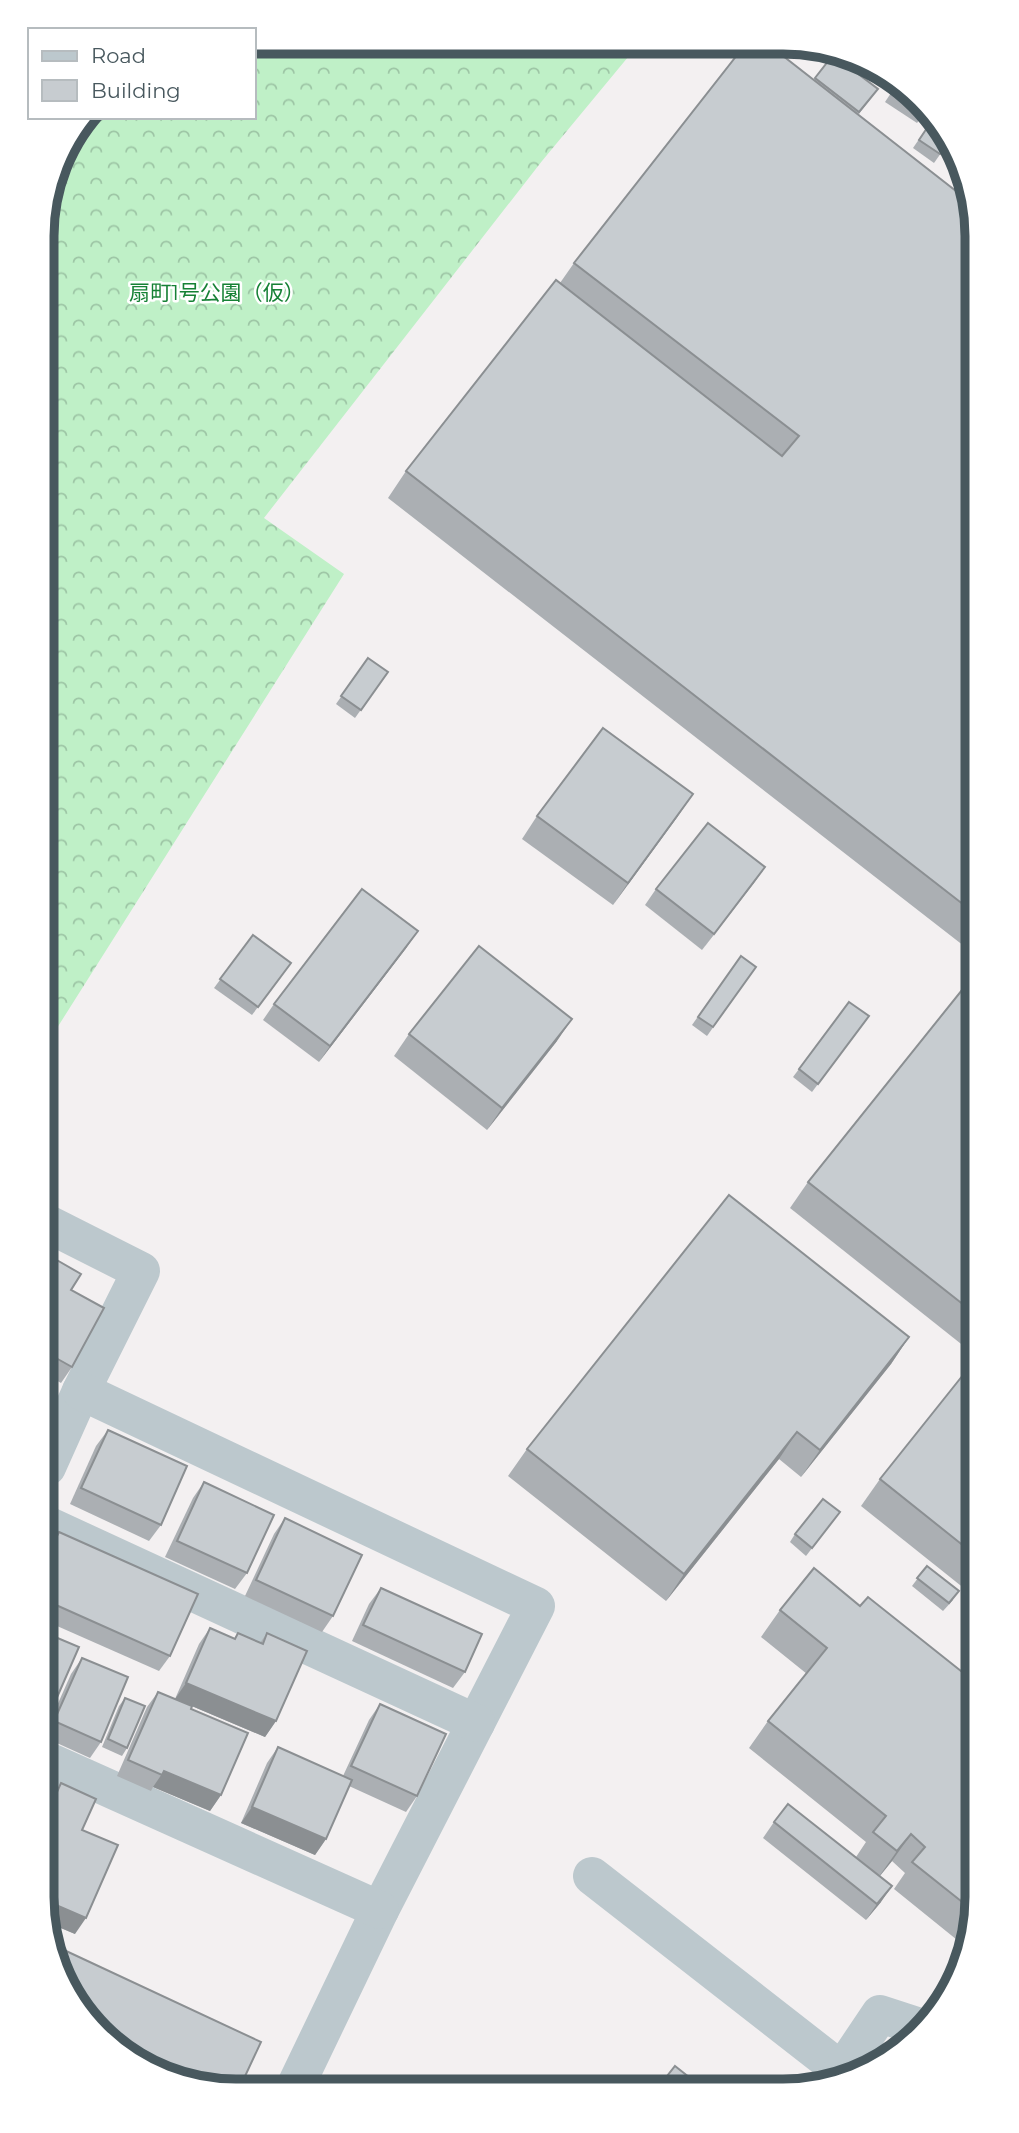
<svg xmlns="http://www.w3.org/2000/svg" width="1019" height="2133" font-family="Montserrat,'Noto Sans JP',sans-serif">
<style>
.forest{fill:url(#forest-crowns)}
.lines{fill:none;stroke-linecap:round;stroke-linejoin:round}
.minor{stroke:#bcc8cd;stroke-width:38}
.wall{fill:#abafb3}
.shaded-wall{fill:#8b8f92}
.building{fill:#c7ccd0;stroke:#8b8f92;stroke-width:2}
.labels{text-anchor:middle;dominant-baseline:central;stroke-width:5;stroke-linejoin:round;paint-order:stroke}
.park-label{font-size:21px;fill:#168135;stroke:#fff}
.rim{fill:none;stroke:#48585e;stroke-width:9}
</style>
<defs>
<pattern id="forest-crowns" width="20" height="18" patternUnits="userSpaceOnUse" patternTransform="scale(1.75)"><rect width="20" height="18" fill="#bff0c7"/><path d="M2 6a3 3 0 1 1 6 0M12 15a3 3 0 1 1 6 0" fill="none" stroke="#9dc5a5"/></pattern>
</defs>
<rect width="100%" height="100%" fill="#f3f0f1"/>
<polygon class="forest" points="254,42 638,45 542,161 264,518 344,574 45,1047 42,223 62,150 87,117 254,117"/>
<g class="lines">
<g class="minor">
<polyline points="46,1223 141,1271 81,1391 47,1467"/>
<polyline points="81,1391 536,1606 380,1910 295,2087"/>
<polyline points="47,1525 476,1723"/>
<polyline points="48,1761 380,1910"/>
<polyline points="592,1876 842,2071"/>
<polyline points="833,2084 880,2014 923,2028"/>
</g>
</g>
<g class="wall">
<polygon points="833,55 872,97 858,115 970,202 973,953 388,498 406,471 560,283 574,263 814,80"/>
<polygon points="897,84 925,113 917,123 885,102"/>
<polygon points="931,122 946,146 934,163 913,148"/>
<polygon points="368,658 388,672 355,718 336,704"/>
<polygon points="537,816 678,816 613,905 522,839"/>
<polygon points="765,867 702,950 645,905 656,889"/>
<polygon points="253,935 291,963 252,1015 214,988"/>
<polygon points="407,947 319,1062 263,1020 274,1004"/>
<polygon points="741,956 756,967 707,1036 692,1025"/>
<polygon points="973,1000 975,1355 790,1208 808,1182"/>
<polygon points="849,1002 869,1016 812,1092 793,1077"/>
<polygon points="409,1034 557,1041 487,1130 394,1056"/>
<polygon points="55,1259 71,1290 72,1367 61,1383 47,1375 46,1271"/>
<polygon points="909,1337 891,1364 801,1477 779,1459 666,1601 508,1476 527,1449"/>
<polygon points="975,1360 975,1597 861,1506 880,1479"/>
<polygon points="108,1430 161,1525 149,1541 70,1504 96,1446"/>
<polygon points="204,1482 247,1573 235,1589 165,1557 193,1498"/>
<polygon points="840,1512 806,1556 790,1542 795,1534"/>
<polygon points="285,1518 333,1616 322,1632 245,1596 274,1534"/>
<polygon points="59,1532 170,1656 159,1671 48,1622 47,1548"/>
<polygon points="927,1566 953,1600 943,1611 912,1586"/>
<polygon points="814,1568 977,1910 967,1948 894,1889 905,1873 892,1861 880,1876 881,1902 866,1920 763,1838 774,1822 856,1857 866,1842 749,1748 768,1721 807,1674 761,1637 780,1610"/>
<polygon points="381,1588 465,1672 453,1688 352,1641 369,1604"/>
<polygon points="210,1628 234,1639 238,1633 260,1643 267,1633 276,1721 265,1737 192,1706 191,1709 221,1795 210,1811 153,1787 151,1791 117,1776 147,1707 158,1692 175,1699 199,1644"/>
<polygon points="976,1648 976,1667 967,1660"/>
<polygon points="82,1658 101,1742 90,1758 48,1739 48,1726 71,1674"/>
<polygon points="125,1698 127,1748 122,1756 102,1747 119,1706"/>
<polygon points="380,1704 417,1796 406,1812 349,1786 326,1839 315,1855 241,1823 267,1763 278,1747 343,1776 369,1720"/>
<polygon points="61,1783 82,1830 75,1934 49,1923 48,1802"/>
</g>
<g class="shaded-wall">
<polygon points="693,794 678,816 613,905 628,883"/>
<polygon points="765,867 754,883 702,950 714,934"/>
<polygon points="418,931 407,947 319,1062 330,1046"/>
<polygon points="572,1019 557,1041 487,1130 502,1108"/>
<polygon points="909,1337 891,1364 801,1477 820,1450"/>
<polygon points="797,1432 779,1459 666,1601 684,1574"/>
<polygon points="186,1683 276,1721 265,1737 175,1699"/>
<polygon points="164,1771 221,1795 210,1811 153,1787"/>
<polygon points="252,1807 326,1839 315,1855 241,1823"/>
<polygon points="911,1834 892,1861 878,1878 897,1851"/>
<polygon points="892,1886 881,1902 866,1920 877,1904"/>
<polygon points="49,1902 86,1918 75,1934 49,1923"/>
</g>
<g class="building">
<polygon points="745,45 769,45 970,202 973,912 406,471 556,280 782,456 799,436 574,263"/>
<polygon points="833,55 878,89 859,112 815,78"/>
<polygon points="897,84 911,90 925,113 923,115 891,93"/>
<polygon points="931,122 946,146 940,154 919,140"/>
<polygon points="368,658 388,672 361,710 341,696"/>
<polygon points="603,728 693,794 628,883 537,816"/>
<polygon points="708,823 765,867 714,934 656,889"/>
<polygon points="362,889 418,931 330,1046 274,1004"/>
<polygon points="253,935 291,963 258,1007 220,979"/>
<polygon points="479,946 572,1019 502,1108 409,1034"/>
<polygon points="741,956 756,967 713,1027 698,1017"/>
<polygon points="962,990 973,1000 974,1313 808,1182"/>
<polygon points="849,1002 869,1016 818,1084 799,1069"/>
<polygon points="729,1195 909,1337 820,1450 797,1432 684,1574 527,1449"/>
<polygon points="55,1259 81,1274 71,1290 104,1308 72,1367 47,1353 46,1275"/>
<polygon points="975,1360 975,1555 880,1479"/>
<polygon points="108,1430 187,1466 161,1525 81,1488"/>
<polygon points="204,1482 274,1515 247,1573 177,1541"/>
<polygon points="823,1499 840,1512 812,1548 795,1534"/>
<polygon points="285,1518 362,1555 333,1616 256,1580"/>
<polygon points="59,1532 198,1594 170,1656 47,1601 47,1556"/>
<polygon points="927,1566 959,1591 949,1603 917,1578"/>
<polygon points="814,1568 860,1606 868,1597 976,1683 976,1913 912,1862 925,1847 911,1834 897,1851 873,1832 886,1816 768,1721 827,1648 780,1610"/>
<polygon points="381,1588 482,1634 465,1672 363,1625"/>
<polygon points="210,1628 235,1639 238,1633 263,1644 267,1633 307,1651 276,1721 186,1683"/>
<polygon points="48,1634 79,1647 48,1718"/>
<polygon points="82,1658 128,1677 101,1742 54,1721"/>
<polygon points="158,1692 192,1706 191,1709 248,1733 221,1795 164,1771 162,1775 128,1760"/>
<polygon points="125,1698 145,1706 127,1748 108,1739"/>
<polygon points="380,1704 446,1734 417,1796 351,1766"/>
<polygon points="278,1747 352,1780 326,1839 252,1807"/>
<polygon points="61,1783 96,1799 82,1830 118,1845 86,1918 49,1902 48,1812"/>
<polygon points="788,1804 892,1886 877,1904 774,1822"/>
<polygon points="49,1943 261,2042 240,2087 199,2087 108,2042 49,1947"/>
<polygon points="675,2066 699,2085 660,2085"/>
</g>
<g class="labels">
<g class="park-label">
<text x="217" y="292">扇町1号公園（仮）</text>
</g>
</g>
<path d="M0 0H1019V2133H0ZM236 54H783A182 182 0 0 1 965 236V1897A182 182 0 0 1 783 2079H236A182 182 0 0 1 54 1897V236A182 182 0 0 1 236 54Z" fill="#fff" fill-rule="evenodd"/>
<path class="rim" d="M236 54H783A182 182 0 0 1 965 236V1897A182 182 0 0 1 783 2079H236A182 182 0 0 1 54 1897V236A182 182 0 0 1 236 54Z"/>
<rect x="28" y="28" width="228" height="91" fill="#ffffff" stroke="#b6bcbf" stroke-width="2"/>
<rect x="42" y="51" width="35" height="10" fill="#bcc8cd" stroke="#b6bcbf" stroke-width="2"/>
<text x="91" y="63" font-size="21" fill="#48585e">Road</text>
<rect x="42" y="80" width="35" height="21" fill="#c7ccd0" stroke="#b6bcbf" stroke-width="2"/>
<text x="91" y="98" font-size="21" fill="#48585e">Building</text>
</svg>
